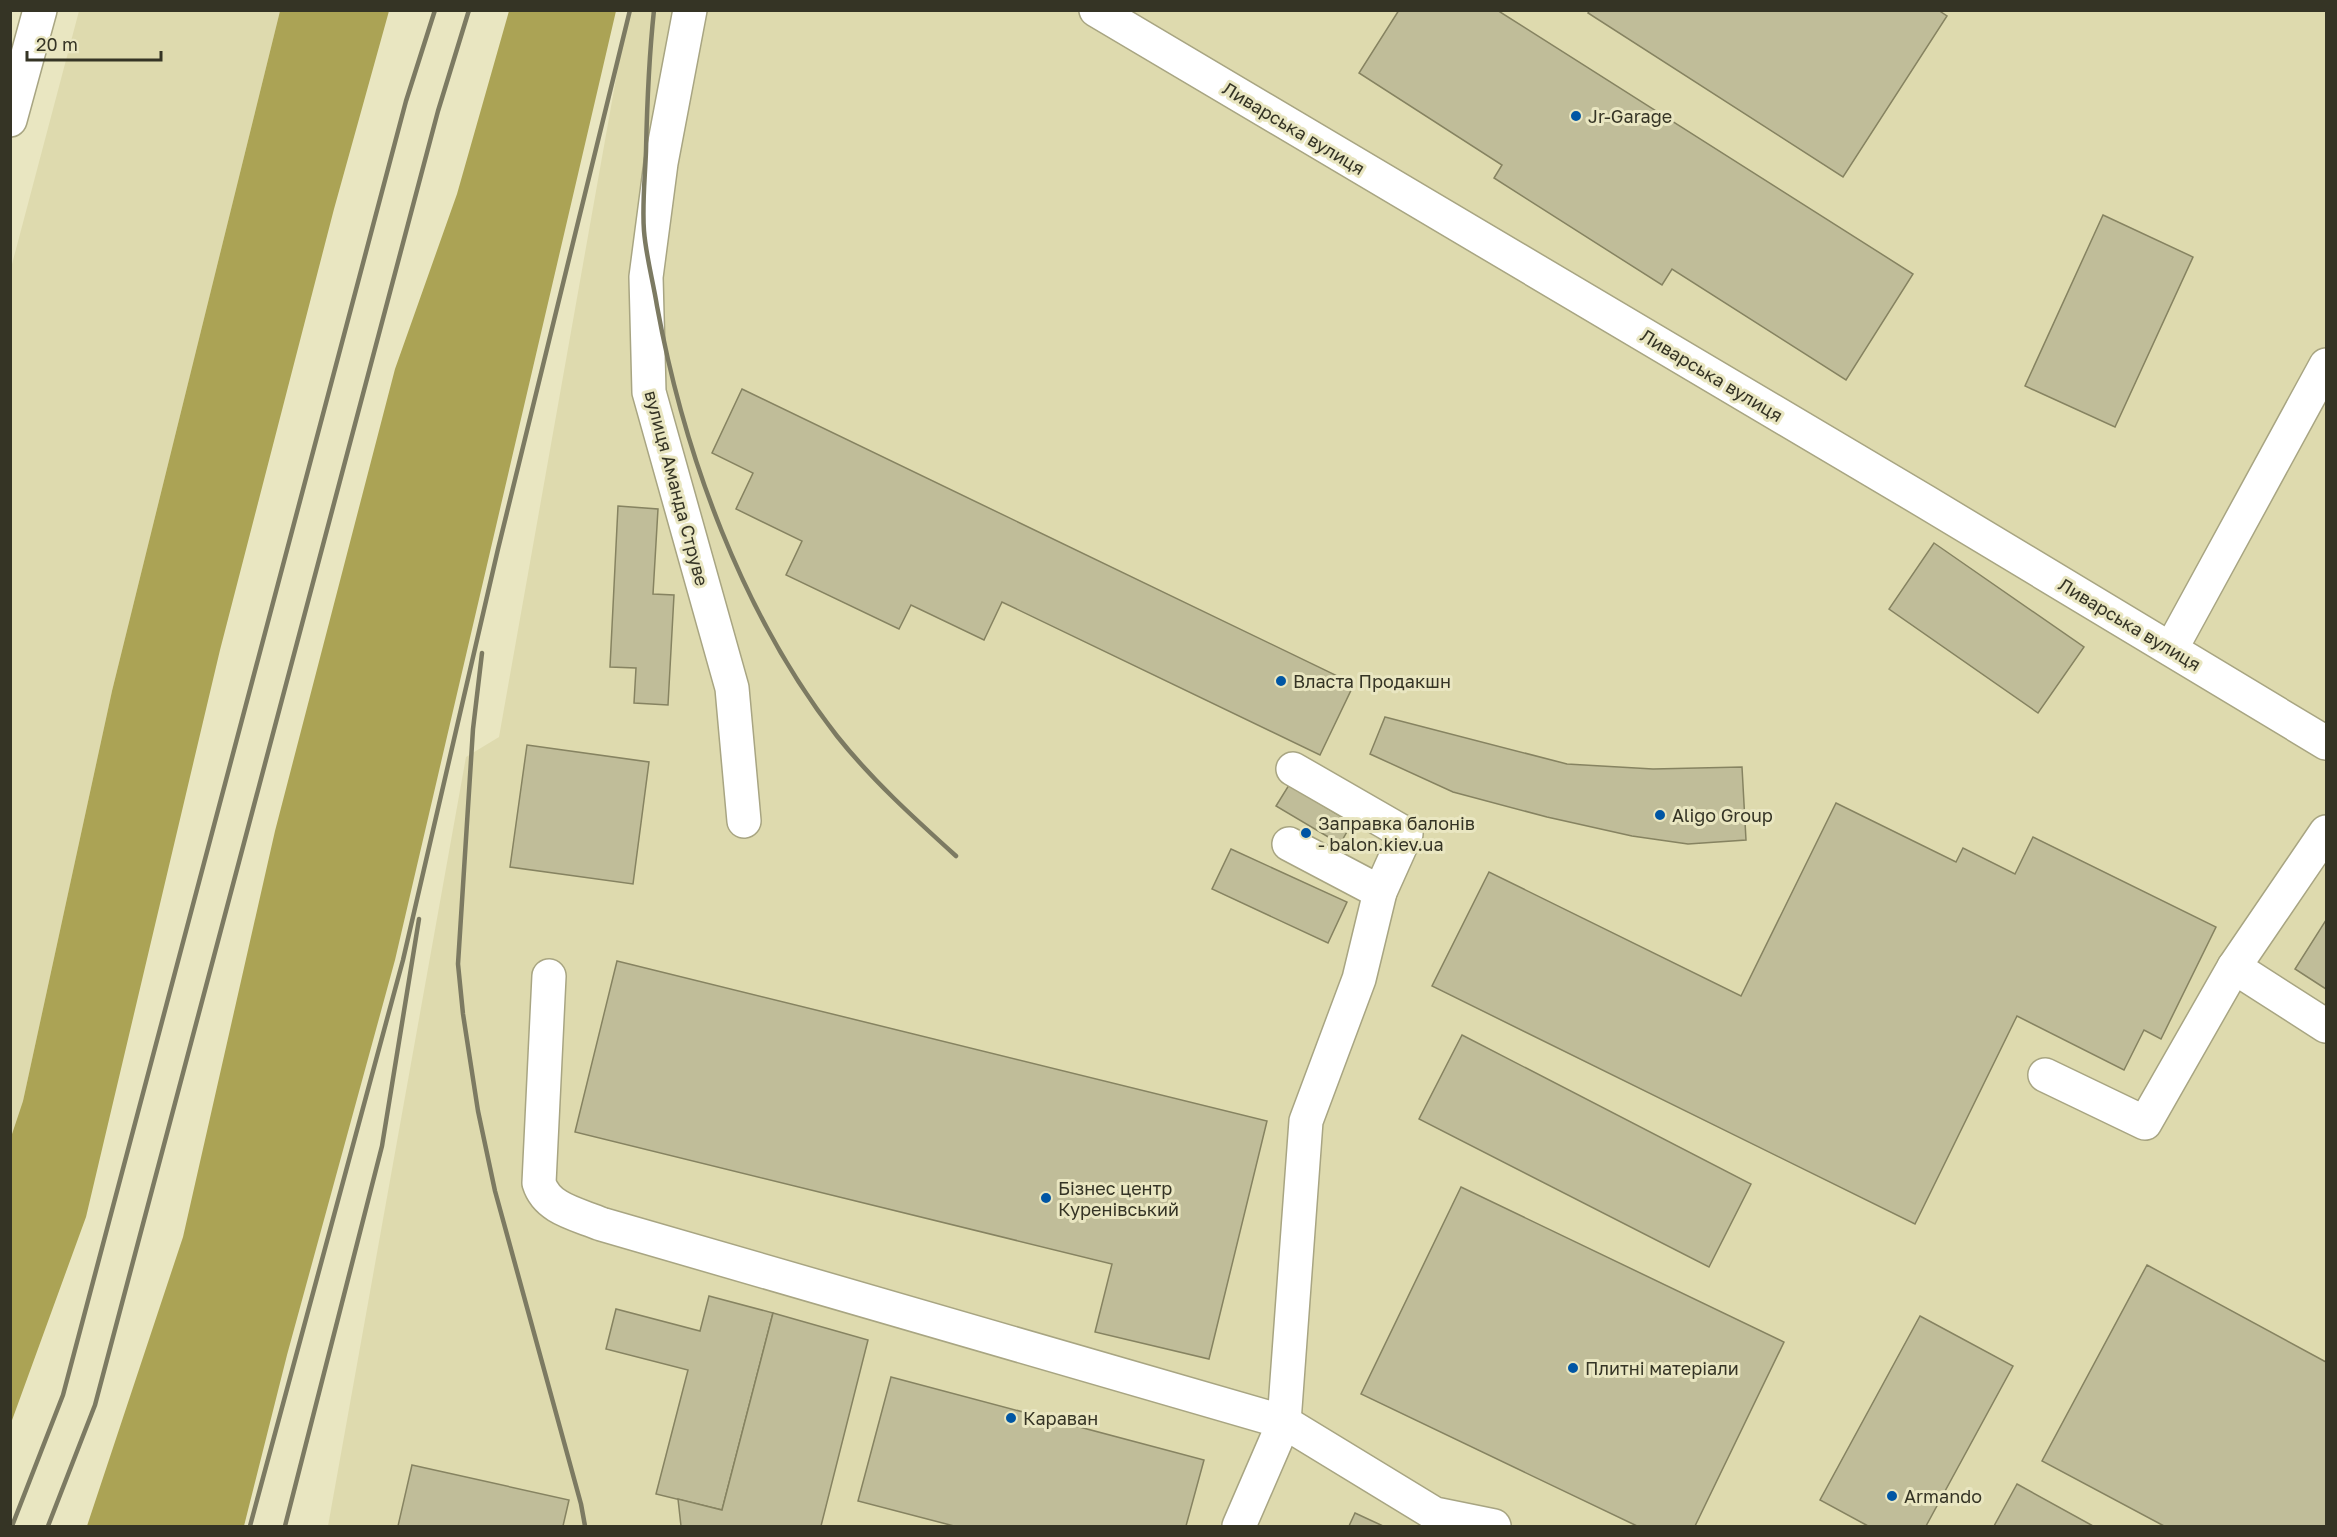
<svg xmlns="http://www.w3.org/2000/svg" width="2337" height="1537" font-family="'Golos Text',sans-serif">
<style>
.built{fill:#dedaae}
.forest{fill:#aba355}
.building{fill:#c0bd99;stroke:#868361;stroke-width:1.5}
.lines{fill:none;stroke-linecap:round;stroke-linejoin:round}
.minor-casing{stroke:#a8a582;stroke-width:36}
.minor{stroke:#fff;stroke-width:33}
.rail{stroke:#7c7a62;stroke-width:4.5}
.poi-dot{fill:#0056a4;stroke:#e9e6c1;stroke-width:2}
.labels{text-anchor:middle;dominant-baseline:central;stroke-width:6;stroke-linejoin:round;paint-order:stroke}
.poi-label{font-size:18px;fill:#353425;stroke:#e9e6c1;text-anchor:start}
.street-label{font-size:18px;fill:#353425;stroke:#e9e6c1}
</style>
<rect width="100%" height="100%" fill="#e9e6c1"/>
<g class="built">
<polygon points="79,11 280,11 112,691 23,1101 11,1137 11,268"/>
<polygon points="628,11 2326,11 2326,1526 328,1526 466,757 499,737"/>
</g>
<g class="forest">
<polygon points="280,11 389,11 334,209 220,650 86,1217 11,1423 11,1137 23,1101 112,691"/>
<polygon points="509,11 616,11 395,960 287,1355 244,1526 87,1526 183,1237 275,831 395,369 457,194"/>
</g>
<g class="building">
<polygon points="1399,10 1497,10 1913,274 1846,380 1672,269 1662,285 1494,178 1502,165 1359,73"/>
<polygon points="1590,10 1938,10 1947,16 1843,177 1588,13"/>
<polygon points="2103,215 2193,257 2115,427 2025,386"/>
<polygon points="742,389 1354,684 1320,755 1002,602 984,640 911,605 899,629 786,575 802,541 736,509 753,473 712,453"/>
<polygon points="618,506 658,509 653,594 674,595 668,705 634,703 636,668 610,667"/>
<polygon points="1934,543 2084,647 2038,713 1889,609"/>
<polygon points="1385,717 1567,764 1653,769 1742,767 1746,840 1688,844 1632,836 1547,817 1453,792 1370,754"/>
<polygon points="527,745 649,762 633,884 510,867"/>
<polygon points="1289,785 1352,823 1340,844 1276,806"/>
<polygon points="1836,803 1956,862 1963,848 2015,874 2033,837 2216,927 2161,1039 2144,1030 2124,1070 2017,1016 1915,1224 1432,986 1489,872 1741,996"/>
<polygon points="1231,849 1347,902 1328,943 1212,889"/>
<polygon points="2326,920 2326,989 2295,969"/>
<polygon points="617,961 1267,1121 1209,1359 1095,1332 1112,1264 575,1132"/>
<polygon points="1462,1035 1751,1184 1709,1267 1419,1119"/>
<polygon points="1461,1187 1784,1342 1695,1526 1637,1526 1361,1394"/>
<polygon points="2147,1265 2326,1362 2326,1526 2164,1526 2042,1461"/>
<polygon points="709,1296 773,1313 722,1510 656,1494 688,1370 606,1349 616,1309 700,1331"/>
<polygon points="773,1313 868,1340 821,1526 681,1526 678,1499 722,1510"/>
<polygon points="1920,1316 2013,1366 1926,1526 1868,1526 1820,1500"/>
<polygon points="891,1377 1204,1460 1186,1526 954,1526 858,1501"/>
<polygon points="412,1465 569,1500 563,1526 398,1526"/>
<polygon points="2017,1484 2093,1526 1994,1526"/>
<polygon points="1355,1513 1383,1526 1349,1526"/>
</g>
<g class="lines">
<defs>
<g id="minor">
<polyline points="690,10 661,163 646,277 649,392 732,688 744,821"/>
<polyline points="1096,10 1926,502 2326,743"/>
<polyline points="10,120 40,10"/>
<polyline points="2171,649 2326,365"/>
<polyline points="1289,844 1380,892"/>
<polyline points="2234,967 2326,1026"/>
<path d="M549 976 539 1183C547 1209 577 1214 601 1224L1284 1422 1435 1514 1494 1526"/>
<polyline points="2045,1075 2145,1123 2234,967 2326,832"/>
<polyline points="1239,1526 1284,1422 1306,1121 1359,979 1380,892 1406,834 1293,769"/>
</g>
</defs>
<use href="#minor" class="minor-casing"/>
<use href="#minor" class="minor"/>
<g class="rail">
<path d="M654 10C649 57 647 105 646 151 645 178 642 205 644 231 646 256 653 281 657 306 684 454 743 616 837 736 872 780 914 818 956 856"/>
<polyline points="482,653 473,729 458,964 463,1014 478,1111 495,1191 581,1504 585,1526"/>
<polyline points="12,1526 63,1395 406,101 435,10"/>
<polyline points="48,1526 95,1405 438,111 469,10"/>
<polyline points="250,1526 403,960 498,549 630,10"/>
<polyline points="285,1526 382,1146 419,919"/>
</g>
</g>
<g class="poi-dot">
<circle cx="1576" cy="116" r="6"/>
<circle cx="1281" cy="681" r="6"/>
<circle cx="1660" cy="815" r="6"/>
<circle cx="1306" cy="833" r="6"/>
<circle cx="1046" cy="1198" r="6"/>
<circle cx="1573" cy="1368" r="6"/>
<circle cx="1011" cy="1418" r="6"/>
<circle cx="1892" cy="1496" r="6"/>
</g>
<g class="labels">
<g class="poi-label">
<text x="1588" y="116">Jr-Garage</text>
<text x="1293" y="681">Власта Продакшн</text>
<text x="1672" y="815">Aligo Group</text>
<text x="1318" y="823">Заправка балонів<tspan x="1318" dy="21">- balon.kiev.ua</tspan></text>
<text x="1058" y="1188">Бізнес центр<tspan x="1058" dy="21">Куренівський</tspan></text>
<text x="1585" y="1368">Плитні матеріали</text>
<text x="1023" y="1418">Караван</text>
<text x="1904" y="1496">Armando</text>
</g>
<g class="street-label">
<text transform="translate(1294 128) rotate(31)">Ливарська вулиця</text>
<text transform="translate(1712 375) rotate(31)">Ливарська вулиця</text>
<text transform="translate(677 488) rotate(75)">вулиця Аманда Струве</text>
<text transform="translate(2130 624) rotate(31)">Ливарська вулиця</text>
</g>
</g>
<rect width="2337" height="1537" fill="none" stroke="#353425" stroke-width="24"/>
<path d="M27 51v9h134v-9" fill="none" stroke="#353425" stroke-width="3"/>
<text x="36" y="51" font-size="18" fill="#353425" stroke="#e9e6c1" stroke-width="4.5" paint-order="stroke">20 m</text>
</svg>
